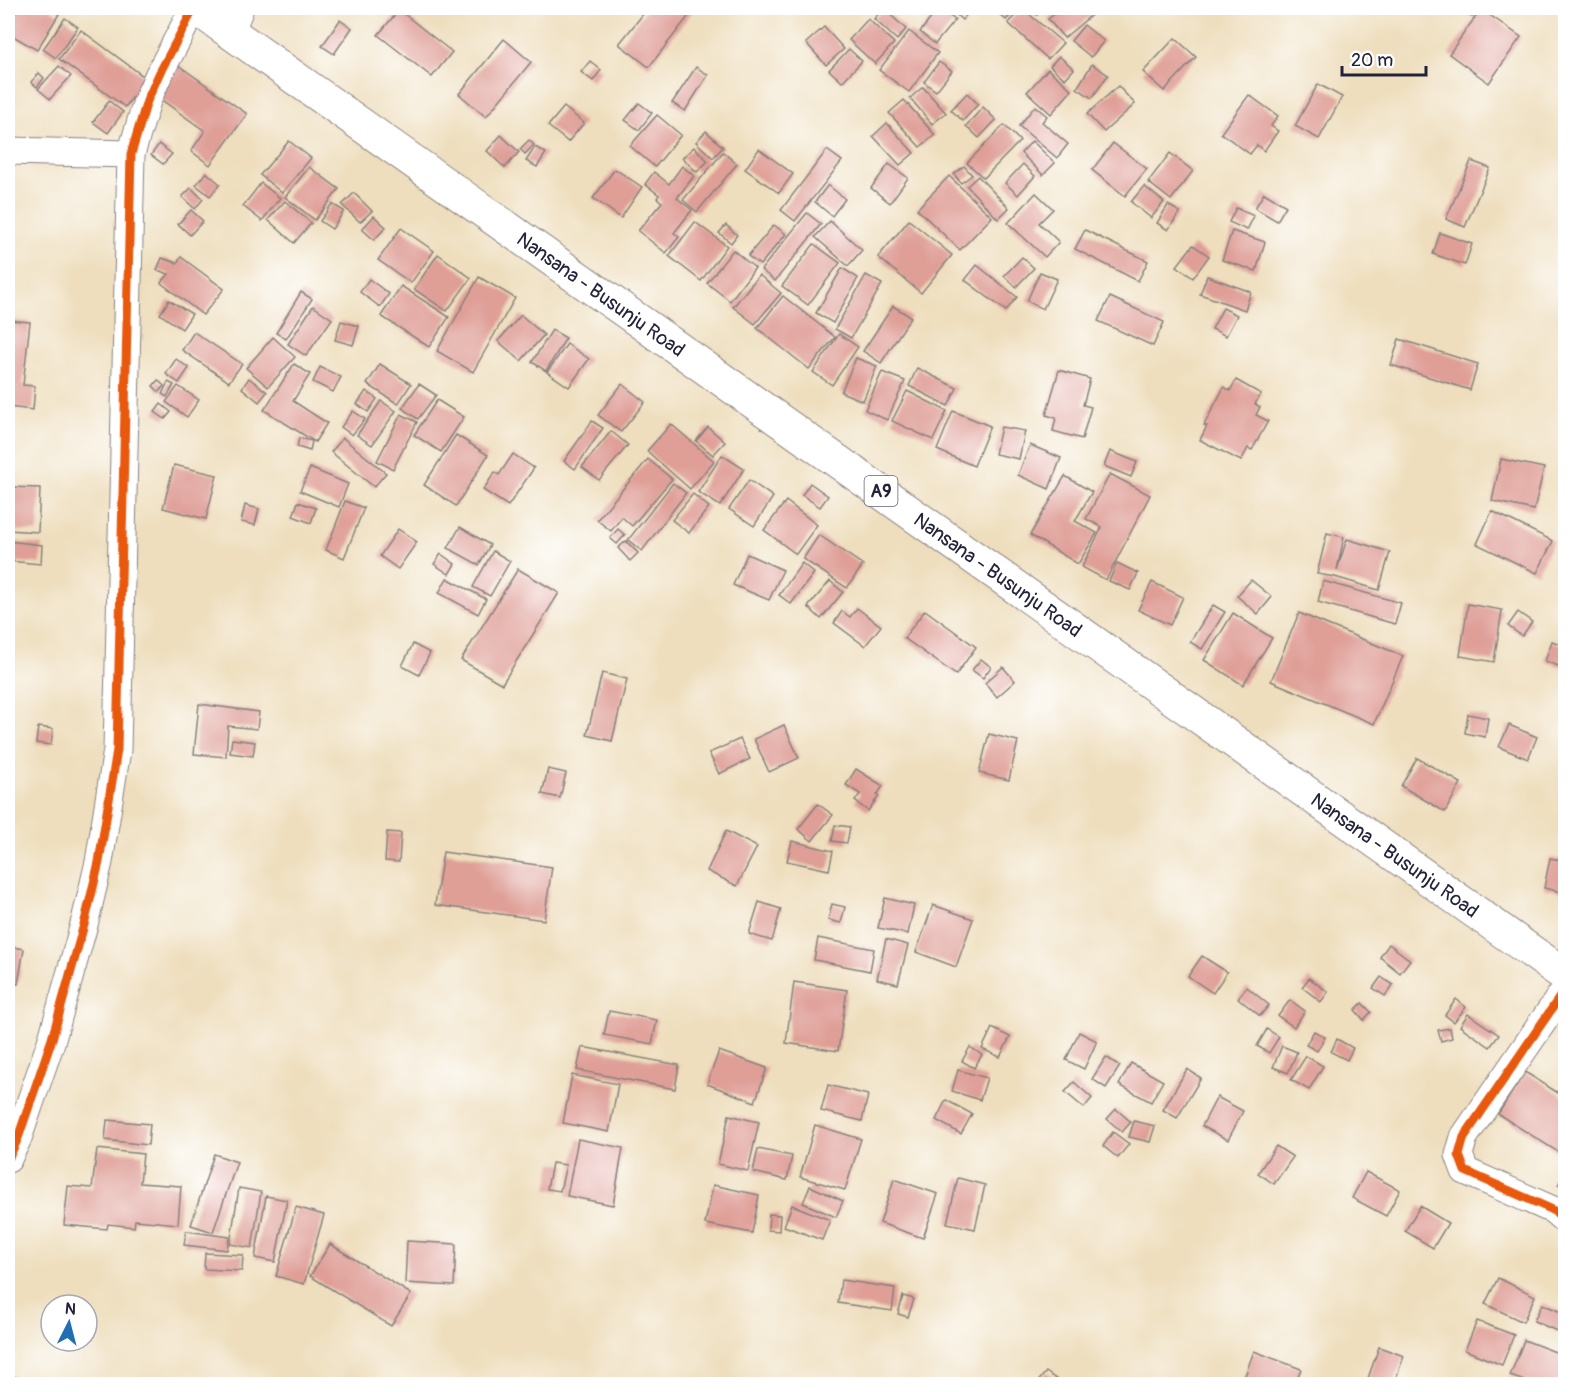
<svg xmlns="http://www.w3.org/2000/svg" width="1573" height="1392" viewBox="0 0 1573 1392" font-family="Pangolin,sans-serif">
<style>
.building{fill:#df9e96}
.lines{fill:none;stroke-linecap:round;stroke-linejoin:round}
.minor-casing{stroke:#88807c;stroke-width:29}
.major-casing{stroke:#88807c;stroke-width:35}
.minor{stroke:#fff;stroke-width:27}
.major{stroke:#fff;stroke-width:33}
.cycleway-casing{stroke:#fff;stroke-width:13}
.cycleway{stroke:#e8590c;stroke-width:9}
.labels{text-anchor:middle;dominant-baseline:central;stroke-width:4.5;stroke-linejoin:round;paint-order:stroke}
.shield{fill:#fff;stroke:#646476;stroke-width:1.5}
.shield-label{font-size:18px;font-weight:bold;fill:#22223b}
.street-label{font-size:20px;fill:#22223b;stroke:#fff}
</style>
<rect width="100%" height="100%" fill="#fff"/>
<filter id="ink" filterUnits="userSpaceOnUse"><feTurbulence type="fractalNoise" baseFrequency=".0167" numOctaves="2"/><feDisplacementMap in="SourceGraphic" scale="12" xChannelSelector="R" yChannelSelector="G"/><feConvolveMatrix kernelMatrix="1 2 1 2 8 2 1 2 1" color-interpolation-filters="sRGB"/></filter>
<filter id="wash" filterUnits="userSpaceOnUse"><feTurbulence type="fractalNoise" baseFrequency=".008" numOctaves="4" result="noise"/><feDisplacementMap in="SourceGraphic" scale="24" xChannelSelector="R" yChannelSelector="G"/><feGaussianBlur stdDeviation="1.35" result="paint"/><feColorMatrix in="noise" values="0 0 0 0 0 0 0 0 0 0 0 0 0 0 0 0 0 1.4 0 .05"/><feComposite in="paint" operator="in"/></filter>
<g filter="url(#wash)">
<rect width="100%" height="100%" fill="#eedebd"/>
<g id="blocks">
<g class="building">
<path d="M18,8H48L59,14L37,50L8,33V25Z"/>
<path d="M648,8H695L649,67L619,44Z"/>
<path d="M883,8L906,29L897,40L874,19Z"/>
<path d="M939,8L955,20L935,44L920,32Z"/>
<path d="M949,8H970L972,9L962,20Z"/>
<path d="M992,8H1017L1006,20Z"/>
<path d="M1022,8L1063,43L1048,59L1008,23Z"/>
<path d="M1030,8H1044L1037,15Z"/>
<path d="M1062,8H1091L1095,12L1064,38L1048,19Z"/>
<path d="M1455,8H1478L1472,17Z"/>
<path d="M1481,9L1521,37L1489,83L1449,54Z"/>
<path d="M399,10L452,52L432,77L378,35Z"/>
<path d="M65,18L78,27L56,58L43,49Z"/>
<path d="M868,19L894,43L875,64L849,40Z"/>
<path d="M340,20L352,28L334,54L322,46Z"/>
<path d="M1084,25L1104,41L1091,57L1071,41Z"/>
<path d="M824,27L844,49L826,65L806,43Z"/>
<path d="M81,30L147,79L125,107L59,59Z"/>
<path d="M909,31L938,53L909,92L879,70Z"/>
<path d="M1175,38L1196,57L1164,91L1143,72Z"/>
<path d="M504,39L531,62L486,117L459,94Z"/>
<path d="M849,49L862,61L842,82L829,70Z"/>
<path d="M1059,56L1074,69L1065,79L1050,66Z"/>
<path d="M171,60L247,114L210,165L191,151L205,131L149,91Z"/>
<path d="M590,61L601,70L593,81L581,72Z"/>
<path d="M939,62L952,71L936,91L924,82Z"/>
<path d="M1092,64L1108,75L1092,98L1077,88Z"/>
<path d="M59,66L71,76L50,99L38,89Z"/>
<path d="M696,67L708,75L685,111L672,103Z"/>
<path d="M1048,69L1072,90L1051,114L1027,92Z"/>
<path d="M39,73L44,78L37,87L31,82Z"/>
<path d="M1318,84L1342,97L1319,139L1295,126Z"/>
<path d="M1118,86L1135,104L1104,132L1087,114Z"/>
<path d="M923,87L946,113L932,124L910,98Z"/>
<path d="M967,93L978,104L963,121L951,110Z"/>
<path d="M1249,95L1278,116L1271,126L1278,131L1264,151L1257,145L1250,154L1221,133Z"/>
<path d="M904,100L935,135L920,147L889,113Z"/>
<path d="M109,101L123,112L108,133L93,122Z"/>
<path d="M639,103L652,113L639,130L625,120Z"/>
<path d="M1035,106L1047,116L1042,122L1068,144L1057,158L1019,126Z"/>
<path d="M564,107L584,123L568,142L548,126Z"/>
<path d="M983,107L996,120L979,138L966,126Z"/>
<path d="M657,115L681,135L655,167L630,146Z"/>
<path d="M887,123L914,153L900,165L873,136Z"/>
<path d="M1004,125L1020,141L984,178L967,163Z"/>
<path d="M706,131L723,147L713,158L696,142Z"/>
<path d="M501,135L519,152L505,168L487,151Z"/>
<path d="M529,140L534,145L525,154L520,149Z"/>
<path d="M289,141L311,158L282,193L260,175Z"/>
<path d="M1032,141L1055,163L1043,175L1021,153Z"/>
<path d="M1113,143L1147,169L1125,196L1092,170Z"/>
<path d="M159,144L172,154L163,164L151,155Z"/>
<path d="M535,147L546,153L537,167L526,161Z"/>
<path d="M694,147L708,161L697,172L682,158Z"/>
<path d="M759,149L793,174L779,193L745,169Z"/>
<path d="M827,150L842,161L795,221L781,210Z"/>
<path d="M723,152L737,164L697,212L683,200Z"/>
<path d="M1170,153L1193,171L1171,200L1148,182Z"/>
<path d="M1471,161L1490,168L1465,227L1446,219Z"/>
<path d="M889,164L908,178L890,203L871,188Z"/>
<path d="M1023,164L1035,176L1018,195L1005,183Z"/>
<path d="M682,166L694,176L677,198L692,210L674,233L679,237L666,253L638,231L662,202L657,198L659,195L645,184L654,172L669,184Z"/>
<path d="M964,166L972,175L961,183L954,174Z"/>
<path d="M309,167L339,189L315,220L285,197Z"/>
<path d="M615,169L642,187L621,218L593,198Z"/>
<path d="M206,172L220,184L210,196L196,185Z"/>
<path d="M949,176L992,217L960,250L917,209Z"/>
<path d="M978,176L1009,208L998,219L967,186Z"/>
<path d="M261,183L280,198L262,221L243,206Z"/>
<path d="M828,185L845,199L832,216L815,202Z"/>
<path d="M1144,186L1164,202L1151,218L1131,202Z"/>
<path d="M191,188L203,199L195,209L182,197Z"/>
<path d="M354,193L372,211L360,222L342,205Z"/>
<path d="M1036,193L1053,209L1039,223L1059,242L1045,257L1008,223Z"/>
<path d="M1264,193L1286,206L1277,221L1255,208Z"/>
<path d="M285,201L311,223L294,243L268,220Z"/>
<path d="M332,204L344,211L332,229L320,221Z"/>
<path d="M1168,205L1180,212L1168,230L1157,223Z"/>
<path d="M1236,208L1254,216L1247,230L1229,222Z"/>
<path d="M191,210L203,221L190,235L178,224Z"/>
<path d="M807,213L821,224L775,281L761,270Z"/>
<path d="M374,216L386,227L374,240L362,229Z"/>
<path d="M909,220L952,255L921,293L878,257Z"/>
<path d="M830,221L862,250L848,266L815,237Z"/>
<path d="M695,222L727,246L701,281L669,256Z"/>
<path d="M726,225L737,235L731,243L719,233Z"/>
<path d="M774,225L786,234L760,265L748,256Z"/>
<path d="M401,228L434,251L411,283L378,260Z"/>
<path d="M1085,230L1148,261L1138,281L1075,249Z"/>
<path d="M1232,231L1265,242L1256,271L1222,260Z"/>
<path d="M1440,233L1472,244L1465,265L1433,254Z"/>
<path d="M814,244L840,263L808,305L782,286Z"/>
<path d="M1193,245L1209,256L1193,278L1177,266Z"/>
<path d="M733,250L755,268L730,301L707,283Z"/>
<path d="M438,254L471,278L447,311L414,289Z"/>
<path d="M181,257L224,289L203,315L161,283L169,274L157,270L162,258L177,263Z"/>
<path d="M1022,257L1034,268L1016,287L1004,276Z"/>
<path d="M977,265L1017,297L1006,311L965,280Z"/>
<path d="M842,268L858,278L833,323L816,313Z"/>
<path d="M1040,272L1057,279L1043,309L1027,301Z"/>
<path d="M759,275L781,293L755,324L733,307Z"/>
<path d="M866,275L882,284L851,338L835,329Z"/>
<path d="M1207,276L1251,292L1245,310L1200,294Z"/>
<path d="M479,277L515,298L473,372L437,351Z"/>
<path d="M369,279L389,294L380,307L360,292Z"/>
<path d="M401,286L449,317L429,347L381,316Z"/>
<path d="M301,292L312,299L286,339L276,333Z"/>
<path d="M783,296L835,337L809,369L757,328Z"/>
<path d="M1110,297L1164,322L1153,346L1098,321Z"/>
<path d="M169,300L192,314L182,329L160,314Z"/>
<path d="M313,306L332,319L306,356L288,344Z"/>
<path d="M893,306L911,317L881,363L863,351Z"/>
<path d="M1223,308L1237,315L1226,336L1212,329Z"/>
<path d="M521,315L544,335L521,361L498,341Z"/>
<path d="M8,320L30,322L23,385L35,386L33,410L8,407Z"/>
<path d="M341,321L359,326L353,345L335,340Z"/>
<path d="M552,330L566,338L546,371L532,362Z"/>
<path d="M194,332L242,364L229,382L182,350Z"/>
<path d="M839,334L858,347L832,385L813,372Z"/>
<path d="M273,337L295,357L268,387L246,368Z"/>
<path d="M1399,339L1478,364L1470,390L1391,365Z"/>
<path d="M567,344L589,359L569,387L547,372Z"/>
<path d="M856,358L877,366L863,401L841,392Z"/>
<path d="M176,359L189,368L179,383L166,374Z"/>
<path d="M294,364L310,374L293,401L327,423L315,442L264,410Z"/>
<path d="M380,364L411,384L398,404L367,384Z"/>
<path d="M320,367L341,377L333,392L313,382Z"/>
<path d="M917,368L957,388L948,406L909,386Z"/>
<path d="M1059,370L1090,379L1083,405L1091,407L1082,439L1053,431L1056,418L1046,415Z"/>
<path d="M882,372L905,381L887,420L865,410Z"/>
<path d="M249,378L267,392L259,402L242,388Z"/>
<path d="M158,380L164,386L159,392L153,386Z"/>
<path d="M1236,380L1261,394L1255,404L1260,407L1256,415L1268,421L1252,450L1248,448L1241,461L1200,440L1207,426L1204,425L1224,387L1230,391Z"/>
<path d="M168,382L174,385L167,397L162,394Z"/>
<path d="M419,384L436,395L418,419L402,408Z"/>
<path d="M622,384L645,402L621,432L598,415Z"/>
<path d="M178,386L199,400L187,417L166,402Z"/>
<path d="M366,391L377,399L368,412L357,404Z"/>
<path d="M907,391L947,411L933,440L892,421Z"/>
<path d="M437,400L464,417L441,452L414,435Z"/>
<path d="M381,401L396,411L372,445L357,435Z"/>
<path d="M161,404L171,412L165,419L155,412Z"/>
<path d="M353,411L365,419L352,435L341,427Z"/>
<path d="M953,411L990,426L974,466L937,450Z"/>
<path d="M401,414L417,422L393,469L377,461Z"/>
<path d="M592,421L603,428L575,469L564,461Z"/>
<path d="M671,424L714,461L690,489L647,451Z"/>
<path d="M708,427L725,442L713,455L696,441Z"/>
<path d="M1001,427L1025,431L1019,459L995,454Z"/>
<path d="M611,431L628,445L599,480L582,467Z"/>
<path d="M456,435L488,455L456,506L424,485Z"/>
<path d="M299,438L312,441L310,451L297,447Z"/>
<path d="M343,438L386,473L374,487L331,452Z"/>
<path d="M1030,445L1061,458L1049,489L1018,475Z"/>
<path d="M1110,451L1137,462L1131,477L1104,466Z"/>
<path d="M513,454L534,468L508,506L483,490L495,472L499,475Z"/>
<path d="M722,455L744,469L720,506L698,492Z"/>
<path d="M648,459L672,479L632,526L622,517L611,531L597,520Z"/>
<path d="M1501,459L1544,468L1534,510L1492,501Z"/>
<path d="M174,465L217,475L206,519L163,508Z"/>
<path d="M310,468L348,484L339,507L300,491Z"/>
<path d="M1110,474L1150,495L1106,580L1082,567L1102,527L1086,519Z"/>
<path d="M1065,476L1092,492L1075,521L1097,533L1078,564L1030,535Z"/>
<path d="M749,480L773,497L754,526L729,509Z"/>
<path d="M1565,480H1566V498L1561,497Z"/>
<path d="M673,483L686,493L642,551L628,540Z"/>
<path d="M810,483L828,496L820,507L802,495Z"/>
<path d="M8,487L40,488L38,532L8,530Z"/>
<path d="M693,494L709,507L689,533L672,520Z"/>
<path d="M345,501L364,508L344,558L326,550Z"/>
<path d="M786,501L817,525L796,554L764,530Z"/>
<path d="M298,502L316,508L311,523L293,516Z"/>
<path d="M245,505L259,509L255,525L241,522Z"/>
<path d="M1492,511L1553,541L1537,573L1477,544Z"/>
<path d="M460,527L490,545L479,565L448,548Z"/>
<path d="M398,529L417,542L398,569L380,556Z"/>
<path d="M618,529L625,535L617,544L610,538Z"/>
<path d="M1327,533L1344,537L1337,570L1347,539L1390,552L1379,590L1335,577L1317,574Z"/>
<path d="M819,535L863,565L847,588L803,559Z"/>
<path d="M8,541L42,545L41,564L8,561Z"/>
<path d="M626,541L638,553L630,561L618,548Z"/>
<path d="M493,551L510,561L490,596L473,587Z"/>
<path d="M441,554L455,564L449,574L434,564Z"/>
<path d="M747,554L783,570L769,600L733,585Z"/>
<path d="M802,563L814,573L791,604L779,595Z"/>
<path d="M1117,563L1138,573L1130,590L1109,581Z"/>
<path d="M518,569L559,593L502,684L461,660Z"/>
<path d="M447,578L486,599L478,614L439,593Z"/>
<path d="M1251,580L1272,597L1258,614L1237,596Z"/>
<path d="M830,581L843,592L821,619L808,607Z"/>
<path d="M1323,581L1401,603L1395,624L1318,602Z"/>
<path d="M1152,582L1183,597L1170,625L1138,610Z"/>
<path d="M1468,604L1502,610L1494,662L1460,656Z"/>
<path d="M1213,605L1225,612L1202,649L1190,642Z"/>
<path d="M857,608L881,626L865,646L834,623L842,611L850,617Z"/>
<path d="M925,610L976,647L956,675L904,638Z"/>
<path d="M1518,612L1532,622L1522,636L1508,626Z"/>
<path d="M1233,613L1272,638L1243,685L1204,660Z"/>
<path d="M1299,613L1403,656L1374,724L1271,681Z"/>
<path d="M1552,641L1566,646V654L1561,667L1545,661Z"/>
<path d="M413,644L430,653L419,675L402,666Z"/>
<path d="M981,659L991,667L983,678L972,670Z"/>
<path d="M1003,667L1015,681L997,697L985,683Z"/>
<path d="M602,673L627,679L612,741L587,735Z"/>
<path d="M199,704L259,712L257,729L228,726L226,757L194,754Z"/>
<path d="M1468,714L1488,718L1485,737L1465,733Z"/>
<path d="M784,725L799,758L769,772L754,739Z"/>
<path d="M1509,725L1537,737L1528,759L1499,747Z"/>
<path d="M38,727L53,729L51,745L36,743Z"/>
<path d="M989,734L1018,741L1009,780L979,773Z"/>
<path d="M232,739L255,742L253,756L230,753Z"/>
<path d="M740,739L750,759L719,774L709,753Z"/>
<path d="M1417,758L1461,783L1445,812L1401,786Z"/>
<path d="M548,769L566,773L560,798L542,794Z"/>
<path d="M856,769L883,786L877,795L879,796L868,811L855,801L860,794L846,785Z"/>
<path d="M818,804L833,815L812,841L798,829Z"/>
<path d="M835,825L850,827L847,843L832,841Z"/>
<path d="M726,831L757,847L737,886L707,871Z"/>
<path d="M387,832L401,833L399,862L385,861Z"/>
<path d="M792,841L833,851L829,870L787,861Z"/>
<path d="M443,852L552,867L544,920L435,905Z"/>
<path d="M1550,858L1566,861V893L1544,888Z"/>
<path d="M885,898L914,905L908,934L878,928Z"/>
<path d="M759,902L781,909L772,941L749,934Z"/>
<path d="M832,904L845,907L841,923L828,920Z"/>
<path d="M933,905L973,919L956,967L916,952Z"/>
<path d="M818,938L874,949L870,971L814,960Z"/>
<path d="M886,939L908,945L898,984L877,979Z"/>
<path d="M1389,944L1410,960L1400,973L1380,957Z"/>
<path d="M8,946L24,949L18,984L8,982Z"/>
<path d="M1202,956L1227,972L1213,993L1188,976Z"/>
<path d="M1381,977L1393,985L1385,996L1373,988Z"/>
<path d="M1309,978L1328,992L1321,1002L1302,987Z"/>
<path d="M794,982L847,990L838,1051L786,1043Z"/>
<path d="M1247,987L1269,1005L1260,1016L1238,998Z"/>
<path d="M1456,999L1466,1007L1454,1022L1445,1015Z"/>
<path d="M1290,1000L1305,1011L1294,1027L1278,1016Z"/>
<path d="M1362,1003L1371,1012L1364,1020L1355,1010Z"/>
<path d="M609,1011L657,1020L652,1044L604,1035Z"/>
<path d="M1468,1014L1499,1035L1490,1047L1460,1026Z"/>
<path d="M992,1028L1010,1037L1000,1057L982,1049Z"/>
<path d="M1450,1028L1452,1038L1441,1041L1438,1030Z"/>
<path d="M1267,1029L1279,1037L1269,1053L1257,1046Z"/>
<path d="M1314,1031L1325,1037L1317,1051L1306,1045Z"/>
<path d="M1079,1032L1097,1041L1084,1069L1066,1060Z"/>
<path d="M1337,1039L1353,1048L1347,1060L1331,1052Z"/>
<path d="M1282,1046L1297,1052L1288,1073L1273,1067Z"/>
<path d="M582,1047L679,1065L675,1089L577,1070Z"/>
<path d="M970,1047L982,1055L974,1068L962,1061Z"/>
<path d="M719,1051L767,1068L755,1102L707,1084Z"/>
<path d="M1306,1056L1323,1066L1309,1090L1291,1080Z"/>
<path d="M1106,1057L1120,1066L1106,1088L1092,1079Z"/>
<path d="M1131,1063L1163,1081L1151,1102L1119,1085Z"/>
<path d="M1187,1069L1201,1078L1177,1118L1163,1110Z"/>
<path d="M958,1070L987,1078L980,1100L952,1091Z"/>
<path d="M1525,1072L1566,1098V1157L1498,1114Z"/>
<path d="M572,1075L618,1084L609,1132L563,1123Z"/>
<path d="M1074,1082L1092,1098L1084,1108L1065,1092Z"/>
<path d="M828,1085L868,1095L862,1121L821,1111Z"/>
<path d="M1217,1097L1243,1111L1228,1140L1202,1126Z"/>
<path d="M946,1100L972,1114L961,1134L936,1120Z"/>
<path d="M1116,1109L1131,1122L1122,1132L1107,1119Z"/>
<path d="M729,1115L759,1122L748,1171L718,1164Z"/>
<path d="M107,1120L150,1124L148,1145L105,1140Z"/>
<path d="M1134,1121L1155,1126L1150,1142L1129,1137Z"/>
<path d="M815,1125L861,1139L845,1190L800,1177Z"/>
<path d="M1113,1132L1129,1144L1118,1158L1103,1146Z"/>
<path d="M578,1139L623,1148L613,1205L567,1196Z"/>
<path d="M1276,1146L1293,1157L1274,1184L1258,1173Z"/>
<path d="M97,1149L143,1154L140,1183L181,1186L178,1224L135,1220L134,1227L108,1224L107,1229L64,1225L68,1186L92,1188Z"/>
<path d="M758,1149L792,1156L787,1180L753,1172Z"/>
<path d="M214,1154L237,1162L213,1232L191,1225Z"/>
<path d="M552,1163L566,1165L560,1191L547,1189Z"/>
<path d="M1566,1170V1189L1558,1185Z"/>
<path d="M1366,1172L1400,1190L1386,1216L1352,1198Z"/>
<path d="M958,1178L985,1185L975,1229L947,1223Z"/>
<path d="M894,1179L938,1194L923,1238L880,1223Z"/>
<path d="M713,1185L759,1195L752,1233L705,1224Z"/>
<path d="M810,1186L843,1201L836,1217L803,1203Z"/>
<path d="M239,1188L261,1192L252,1248L230,1244Z"/>
<path d="M266,1196L287,1200L275,1262L255,1258Z"/>
<path d="M792,1205L830,1220L822,1240L784,1226Z"/>
<path d="M1420,1206L1448,1223L1433,1248L1405,1231Z"/>
<path d="M296,1207L324,1215L304,1284L276,1276Z"/>
<path d="M769,1214L780,1215L779,1231L768,1230Z"/>
<path d="M186,1231L229,1237L227,1250L184,1245Z"/>
<path d="M407,1241L456,1244L454,1286L405,1283Z"/>
<path d="M330,1244L411,1294L391,1326L310,1276Z"/>
<path d="M205,1253L243,1255L242,1271L204,1269Z"/>
<path d="M1498,1278L1535,1296L1523,1322L1485,1304Z"/>
<path d="M841,1280L895,1288L892,1311L838,1303Z"/>
<path d="M903,1296L914,1299L908,1317L898,1314Z"/>
<path d="M1542,1304L1566,1314V1335L1534,1321Z"/>
<path d="M1477,1321L1514,1335L1502,1365L1465,1350Z"/>
<path d="M1524,1340L1566,1356V1366L1559,1384H1534L1510,1376Z"/>
<path d="M1379,1347L1404,1356L1394,1384H1366Z"/>
<path d="M1254,1351L1301,1369L1295,1384H1242Z"/>
<path d="M1046,1372L1059,1381L1056,1384H1036Z"/>
<path d="M8,1373L27,1384H8Z"/>
<path d="M1446,1380L1459,1384H1445Z"/>
<path d="M1083,1381L1098,1383V1384H1082Z"/>
</g>
</g>
</g>
<g filter="url(#ink)">
<use href="#blocks" fill-opacity="0" stroke="#88807c" stroke-width="1.5"/>
<g class="lines">
<defs>
<g id="minor">
<path d="M231,31L240,8"/>
<path d="M8,151L131,154"/>
<path d="M1566,988L1464,1137L1459,1155L1465,1171L1553,1210L1566,1221"/>
<path d="M8,1159L18,1138L52,1039L85,921L99,862L117,750L131,154L147,101L159,74L194,8"/>
</g>
<g id="major">
<path id="s1" d="M196,8L1566,976"/>
</g>
</defs>
<use href="#minor" class="minor-casing"/>
<use href="#major" class="major-casing"/>
<use href="#minor" class="minor"/>
<use href="#major" class="major"/>
<defs>
<g id="cycleway">
<path d="M1566,988L1464,1137L1459,1155L1465,1171L1553,1210L1566,1221"/>
<path d="M8,1159L18,1138L52,1039L85,921L99,862L117,750L131,154L147,101L159,74L194,8"/>
</g>
</defs>
<use href="#cycleway" class="cycleway-casing"/>
<use href="#cycleway" class="cycleway"/>
</g>
</g>
<g class="labels">
<rect class="shield" x="864.5" y="476" width="33" height="30" rx="4.5"/>
<g class="shield-label">
<text x="881" y="491">A9</text>
</g>
<g class="street-label">
<text stroke="none"><textPath href="#s1" startOffset="496">Nansana - Busunju Road</textPath></text>
<text stroke="none"><textPath href="#s1" startOffset="982">Nansana - Busunju Road</textPath></text>
<text stroke="none"><textPath href="#s1" startOffset="1468">Nansana - Busunju Road</textPath></text>
</g>
</g>
<rect width="1573" height="1392" fill="none" stroke="#fff" stroke-width="30"/>
<g transform="translate(69 1323) rotate(6)"><circle r="28" fill="#ffffff" stroke="#a7a7b1" stroke-width="1.5"/>
<path d="M0-4.5L10 22L0 15L-10 22Z" fill="#1f6fb2"/>
<text y="-9" font-size="16" font-weight="bold" text-anchor="middle" fill="#22223b">N</text>
</g>
<path d="M1342 66v9h84v-9" fill="none" stroke="#22223b" stroke-width="3"/>
<text x="1351" y="66" font-size="18" fill="#22223b" stroke="#ffffff" stroke-width="4.5" paint-order="stroke">20 m</text>
</svg>
